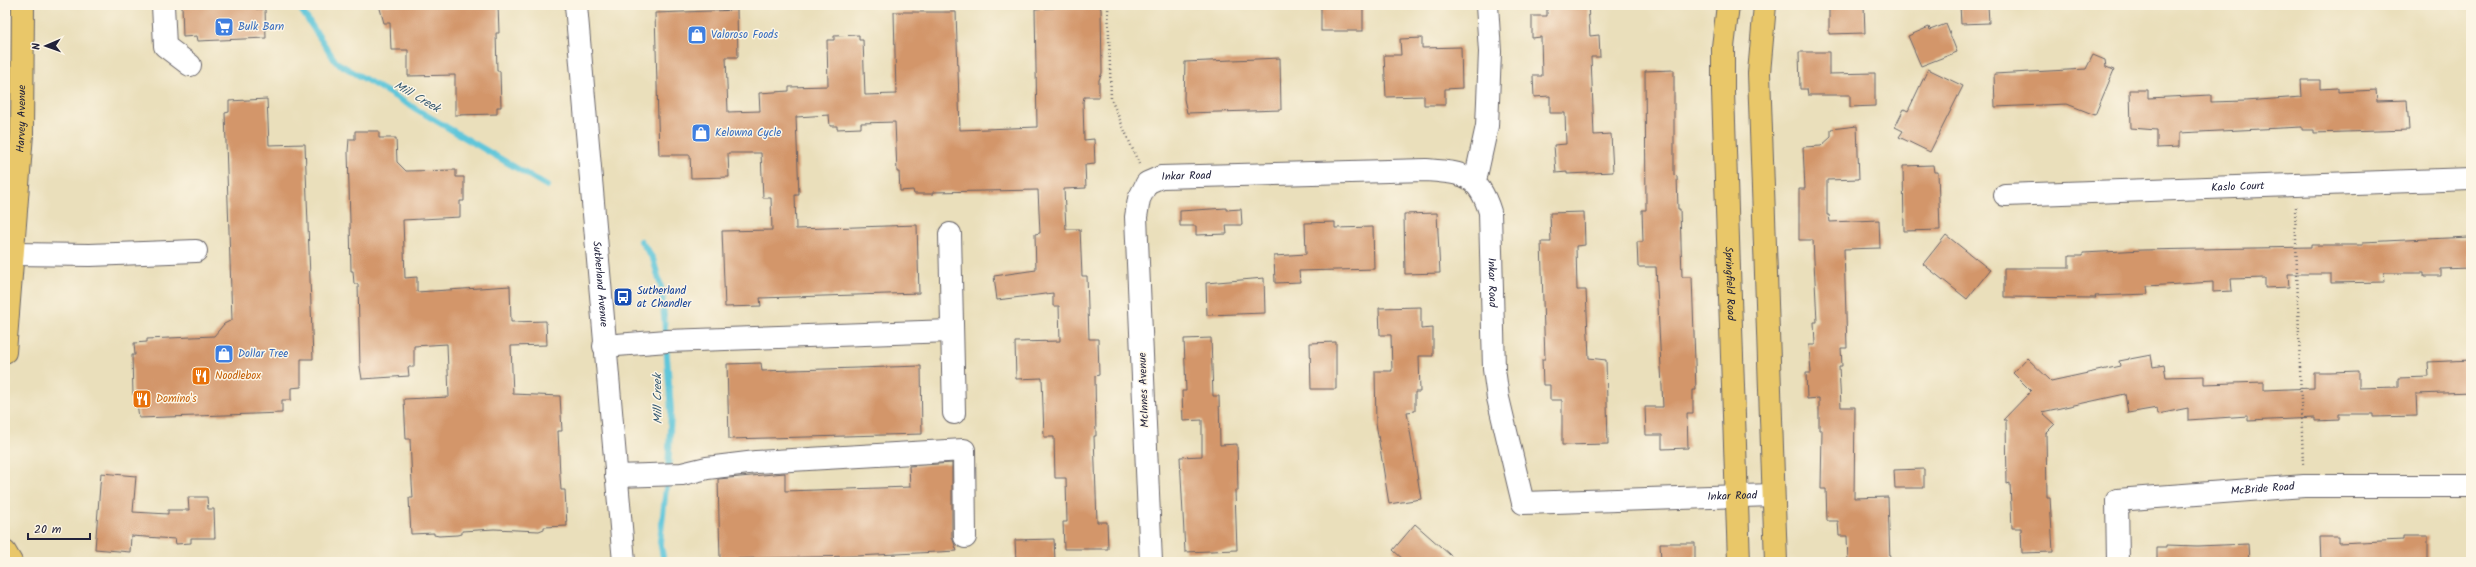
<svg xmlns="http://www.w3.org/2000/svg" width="2476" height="567" viewBox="0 0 2476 567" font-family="Kalam,sans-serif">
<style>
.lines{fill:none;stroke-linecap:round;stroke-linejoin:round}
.stream{stroke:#5ec6da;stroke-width:6}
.building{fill:#d3966a}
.minor-casing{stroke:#686468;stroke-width:24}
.major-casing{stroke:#686468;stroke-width:24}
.highway-casing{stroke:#686468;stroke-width:24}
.path{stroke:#686468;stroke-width:2.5;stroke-dasharray:1 3;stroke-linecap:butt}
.minor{stroke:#fff;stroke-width:22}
.major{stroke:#e9c769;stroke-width:22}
.highway{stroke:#e9c769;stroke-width:22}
.labels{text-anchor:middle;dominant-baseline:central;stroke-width:3;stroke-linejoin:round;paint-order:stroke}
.shop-label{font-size:11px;fill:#366cbe;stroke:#fcf5e5;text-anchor:start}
.street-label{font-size:11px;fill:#22223b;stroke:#fcf5e5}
.transit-label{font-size:11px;fill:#164399;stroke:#fcf5e5;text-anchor:start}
.food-label{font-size:11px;fill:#c56008;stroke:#fcf5e5;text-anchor:start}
.water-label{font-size:12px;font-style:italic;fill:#375b73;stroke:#fcf5e5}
</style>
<rect width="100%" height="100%" fill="#fcf5e5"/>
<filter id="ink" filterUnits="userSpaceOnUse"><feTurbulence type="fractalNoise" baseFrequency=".025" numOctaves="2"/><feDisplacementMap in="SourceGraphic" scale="8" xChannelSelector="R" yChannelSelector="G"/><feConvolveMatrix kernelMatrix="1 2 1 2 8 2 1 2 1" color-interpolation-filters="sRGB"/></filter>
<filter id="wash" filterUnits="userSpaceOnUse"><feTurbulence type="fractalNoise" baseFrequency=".012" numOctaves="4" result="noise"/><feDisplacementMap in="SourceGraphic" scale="16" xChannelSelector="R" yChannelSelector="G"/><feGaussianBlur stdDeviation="0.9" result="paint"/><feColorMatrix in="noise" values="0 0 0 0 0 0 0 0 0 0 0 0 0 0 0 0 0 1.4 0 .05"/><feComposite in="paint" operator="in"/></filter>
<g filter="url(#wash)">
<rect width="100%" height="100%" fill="#eadfbb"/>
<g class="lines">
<g class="stream">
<path d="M298,5L336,62L547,186"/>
<path d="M641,241L653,259L662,290L671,411L668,470"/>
<path d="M664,562L660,541L667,479"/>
</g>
</g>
<g id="blocks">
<g class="building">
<path d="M182,5H256V9H265L266,38L198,41L197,36L183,37Z"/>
<path d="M379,5H498L499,33H496L497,71H500L501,107H497V114L455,115V75L408,76V50H391L390,23H384Z"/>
<path d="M1053,5H1099L1101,9L1102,73L1099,80V97H1084L1083,102L1084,140L1094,139L1095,164L1085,165L1086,188L1064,189L1066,229H1080L1082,276H1087L1089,339H1098L1099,375L1095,376L1096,436H1094L1097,522H1107L1108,549H1064L1063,522H1067L1066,478H1055L1054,437H1044L1042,378L1016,379L1015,342L1060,341L1059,306H1053V293L997,300L994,276L1036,270L1035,234L1040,233L1038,190L933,192V194H914L913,190L900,191L899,172H897L895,122L861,123V128L837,129V126H830L829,115L796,117L799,195H795L796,229L917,225L919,293L760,298L761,306L725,307L722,231L772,230L771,198H763L761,153H728L729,177L691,178L690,155H659L655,13L737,10L738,57H726L728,112L760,111L759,93L789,91V87L828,86L827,40H834V36L859,35V40H863L865,95L896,94L894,12H956L960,130L1037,127L1035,9L1054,8Z"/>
<rect x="1321" y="5" width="42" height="26"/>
<path d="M1547,5H1588L1590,36L1599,35L1600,57H1591L1594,135L1611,134L1613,172L1567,174V172L1556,173L1554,145L1566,144L1565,113H1550V96L1534,97L1533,76H1542L1541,37L1532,38V16H1547Z"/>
<path d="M1829,5H1864L1865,33L1829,34Z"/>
<path d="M1960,5H1988L1989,23L1961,24Z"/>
<path d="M1946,24L1957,52L1921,66L1908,36L1929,27L1930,30Z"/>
<path d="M1422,38V48L1461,47L1462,88L1445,89V105H1424V96L1386,97L1384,55H1401L1400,39Z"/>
<path d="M1799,52H1829V74L1875,73V106L1850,107V95H1808L1807,89H1800Z"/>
<path d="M2093,55L2105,60L2106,67L2114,70L2095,115L2067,104L1995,107L1994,74L2086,69Z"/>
<path d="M1280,58L1281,110L1187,113L1184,99L1185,62Z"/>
<path d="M1928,69L1963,86L1930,152L1899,137L1903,131L1895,127L1904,109L1908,111Z"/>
<path d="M1674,70V175L1677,176L1678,209H1680L1682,277H1692L1696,390H1693V413H1687L1688,448L1662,449V435H1646L1645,407H1663L1656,267H1638L1637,242H1643L1642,210H1646L1645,71Z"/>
<path d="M2301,80H2320V89L2338,88V92L2376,90L2377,101L2407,100L2409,130L2314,133V130H2302V127L2179,133V147L2157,148V130L2131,128L2130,90H2148V98L2211,95V102L2245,101L2302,97Z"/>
<path d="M267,99L269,145L305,144L313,359H301V387L291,388V400H282V413L139,418L136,395H133L132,355H135L134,343L147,342V339L214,336L224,324L232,320L225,113L229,112V101Z"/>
<path d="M1857,126L1859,179L1827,180V215H1829L1830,222L1879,220L1880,248L1844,249L1847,348H1841L1842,366H1839L1841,407H1855L1854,498L1888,497L1890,562H1848L1847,536H1839L1838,521H1827L1826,489H1821L1822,430H1819V398L1807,399L1806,373H1811L1809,345H1815L1814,322H1817L1813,240H1799V189H1805L1803,147L1821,146L1831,137V129Z"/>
<path d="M355,131H379V138H396L397,162L406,171L456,170V177H464V201H460V217L403,220L405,278L417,277V292L510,286L511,322L546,321L547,345L511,346L513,394L560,396L562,431H558L560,476L561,490H565L567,526L544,527V529L539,531L494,529L462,531V534L457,535L439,536L434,535V533L411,534L409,498H413L412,483L410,439H406L404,399L449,397L447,344L414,346V367H408L409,376L362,379L360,367L358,284H354L353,271H351L350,221L348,152L349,139H355Z"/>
<path d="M1933,165L1934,172H1938L1940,230L1904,231L1903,166Z"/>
<path d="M1226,208V210L1241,209L1242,225H1226L1227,234L1196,235V226H1180V211Z"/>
<path d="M1584,212L1585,245L1576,246L1577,290H1586L1589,358L1606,360L1608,444L1562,445V400H1550V385H1543L1542,359H1545L1541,242H1551L1550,213Z"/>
<path d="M1437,213L1440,273L1405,274L1404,214Z"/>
<path d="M1335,222V228L1373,227L1374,269L1299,271L1300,282L1275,283L1274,256L1306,254L1305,223Z"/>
<path d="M1946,235L1990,270L1967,299L1923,264Z"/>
<path d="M2469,237V268L2441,269V276H2424V273H2384L2385,282L2331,283V274H2288L2289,287L2265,288V278L2231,279L2232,291L2213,292V282L2147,286L2148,294L2095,296L2096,298L2004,297V268H2069V256H2083V253L2143,250L2311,247V245H2363V242Z"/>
<path d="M1264,278L1265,313L1207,315L1206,283Z"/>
<path d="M1421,307V329L1433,328V356H1419L1420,392H1415V411L1407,412L1421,499L1389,504L1376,423L1375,371H1392L1391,335H1380L1379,308Z"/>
<path d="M1211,338L1213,396H1219L1220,445L1237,444L1238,491H1235L1237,550L1185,552L1180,457L1202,456V420L1183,421L1182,391H1186L1184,339Z"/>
<path d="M1336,342V389H1311L1310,343Z"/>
<path d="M2151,355L2153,367L2164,365L2166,377L2204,376V384L2264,382V390L2314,388V372H2330L2359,371V388L2398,387V378L2429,377L2428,362L2471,360V392L2416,394L2417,416L2373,417V414H2339V420L2315,421V418L2248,421V416L2188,420V408L2158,414L2157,408L2128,413L2125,394L2042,412L2055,424L2046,433L2047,497H2050L2053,552L2022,553L2021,528H2012L2010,483L2007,484L2006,420H2003L2031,391L2013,373L2027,358L2051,381L2120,366L2119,361Z"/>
<path d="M761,363L762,371L921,366L922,434L729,439L727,364Z"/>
<path d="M952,463V537L957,551L857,556L720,559L718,479L785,473V491L910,487L909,466Z"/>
<path d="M1924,469V488H1895L1894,470Z"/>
<path d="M101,473L136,476L133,512L168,514V510H189L188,497H207L208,509H214L215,538H191V543L176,544L175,539L131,536L130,552L95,549Z"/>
<path d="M1415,524L1458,562H1406L1393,550Z"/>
<path d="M2403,536H2428V562H2321L2320,537H2339V543L2403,540Z"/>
<path d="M1054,539L1055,561L1016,562L1015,540Z"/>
<path d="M1660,543H1695V562H1661Z"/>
<path d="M2248,544L2249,562H2157V548H2166V545L2197,546Z"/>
</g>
</g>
</g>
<g filter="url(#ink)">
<use href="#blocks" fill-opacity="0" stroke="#686468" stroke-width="1"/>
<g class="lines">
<defs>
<g id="minor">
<path d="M163,5L165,46L190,65"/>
<path id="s1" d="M576,5L624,562"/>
<path d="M1475,181L1487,126L1490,52L1487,5"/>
<path id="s2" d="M2005,195L2471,179"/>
<path d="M950,234L954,413"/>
<path d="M13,254L90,255L196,251"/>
<path d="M604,346L667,341L951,331"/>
<path d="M616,476L682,474L707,468L756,462L964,450L965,537"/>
<path id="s3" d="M1151,562L1136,217L1139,199L1147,183L1161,177L1426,170C1463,173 1478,173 1490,212L1494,369L1498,398L1523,503L1773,495"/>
<path id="s4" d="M2118,562L2117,500L2304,486H2471"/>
</g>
<g id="major">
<path id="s5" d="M1728,5L1723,47V92L1739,562"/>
<path d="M1765,5L1759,73L1776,562"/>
</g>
<g id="highway">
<path id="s6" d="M5,352L22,134L23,5"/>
<path d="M5,552L11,562"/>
</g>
</defs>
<use href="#minor" class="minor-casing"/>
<use href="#major" class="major-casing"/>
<use href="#highway" class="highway-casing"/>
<g class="path">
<path d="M1108,5L1111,99L1139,164"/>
<path d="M2295,207L2303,465"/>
</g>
<use href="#minor" class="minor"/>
<use href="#major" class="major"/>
<use href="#highway" class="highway"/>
</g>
</g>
<defs>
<symbol id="supermarket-square" viewBox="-11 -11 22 22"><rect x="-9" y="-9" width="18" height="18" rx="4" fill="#3f7fe0" stroke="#fcf5e5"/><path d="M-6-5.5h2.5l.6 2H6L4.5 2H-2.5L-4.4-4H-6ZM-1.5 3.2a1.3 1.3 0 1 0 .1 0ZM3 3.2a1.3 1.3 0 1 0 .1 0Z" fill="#fff"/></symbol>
<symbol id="shop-square" viewBox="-11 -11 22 22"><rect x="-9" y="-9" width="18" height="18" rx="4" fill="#3f7fe0" stroke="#fcf5e5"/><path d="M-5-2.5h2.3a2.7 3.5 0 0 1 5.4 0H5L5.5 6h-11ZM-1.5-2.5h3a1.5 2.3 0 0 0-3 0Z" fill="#fff"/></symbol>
<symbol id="bus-square" viewBox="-11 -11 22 22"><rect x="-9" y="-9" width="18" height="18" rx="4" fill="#1a4fb4" stroke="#fcf5e5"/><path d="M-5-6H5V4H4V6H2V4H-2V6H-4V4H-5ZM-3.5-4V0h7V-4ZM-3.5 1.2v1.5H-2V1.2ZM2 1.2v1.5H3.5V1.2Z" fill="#fff"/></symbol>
<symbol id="restaurant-square" viewBox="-11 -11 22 22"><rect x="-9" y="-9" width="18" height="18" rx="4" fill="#e8710a" stroke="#fcf5e5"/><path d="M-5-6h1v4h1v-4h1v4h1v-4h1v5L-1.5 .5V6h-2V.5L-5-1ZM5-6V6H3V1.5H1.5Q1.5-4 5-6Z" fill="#fff"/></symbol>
</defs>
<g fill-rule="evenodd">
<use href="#supermarket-square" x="213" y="16" width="22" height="22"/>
<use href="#shop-square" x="686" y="24" width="22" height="22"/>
<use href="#shop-square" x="690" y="122" width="22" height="22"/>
<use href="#bus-square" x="612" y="286" width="22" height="22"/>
<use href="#shop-square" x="213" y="343" width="22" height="22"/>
<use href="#restaurant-square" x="190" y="365" width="22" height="22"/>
<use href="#restaurant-square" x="131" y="388" width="22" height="22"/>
</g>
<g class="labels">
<g class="shop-label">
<text x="238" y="27">Bulk Barn</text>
<text x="711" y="35">Valoroso Foods</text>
<text x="715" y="133">Kelowna Cycle</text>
<text x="238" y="354">Dollar Tree</text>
</g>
<g class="street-label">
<text stroke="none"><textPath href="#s6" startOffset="234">Harvey Avenue</textPath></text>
<text stroke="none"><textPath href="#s3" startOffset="422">Inkar Road</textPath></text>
<text stroke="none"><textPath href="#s2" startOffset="233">Kaslo Court</textPath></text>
<text stroke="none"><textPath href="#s3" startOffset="817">Inkar Road</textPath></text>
<text stroke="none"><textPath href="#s5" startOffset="279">Springfield Road</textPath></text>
<text stroke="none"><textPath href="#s1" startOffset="280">Sutherland Avenue</textPath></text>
<text transform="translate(1144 390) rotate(-92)">McInnes Avenue</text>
<text stroke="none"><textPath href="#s4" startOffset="208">McBride Road</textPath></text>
<text stroke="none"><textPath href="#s3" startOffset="1250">Inkar Road</textPath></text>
</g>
<g class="transit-label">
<text x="637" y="291">Sutherland<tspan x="637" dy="13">at Chandler</tspan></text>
</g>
<g class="food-label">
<text x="215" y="376">Noodlebox</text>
<text x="156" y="399">Domino's</text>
</g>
<g class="water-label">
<text transform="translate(417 97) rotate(30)">Mill Creek</text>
<text transform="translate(658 399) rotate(-91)">Mill Creek</text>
</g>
</g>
<rect width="2476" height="567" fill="none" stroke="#fcf5e5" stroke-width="20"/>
<g transform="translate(46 46) rotate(268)" stroke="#fcf5e5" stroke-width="3" paint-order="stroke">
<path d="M0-3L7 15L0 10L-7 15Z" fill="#22223b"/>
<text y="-6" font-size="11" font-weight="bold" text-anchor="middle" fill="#22223b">N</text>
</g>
<path d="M28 533v6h62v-6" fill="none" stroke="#22223b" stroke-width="2"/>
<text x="34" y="533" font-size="12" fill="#22223b" stroke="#fcf5e5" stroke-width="3" paint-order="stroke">20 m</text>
</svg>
